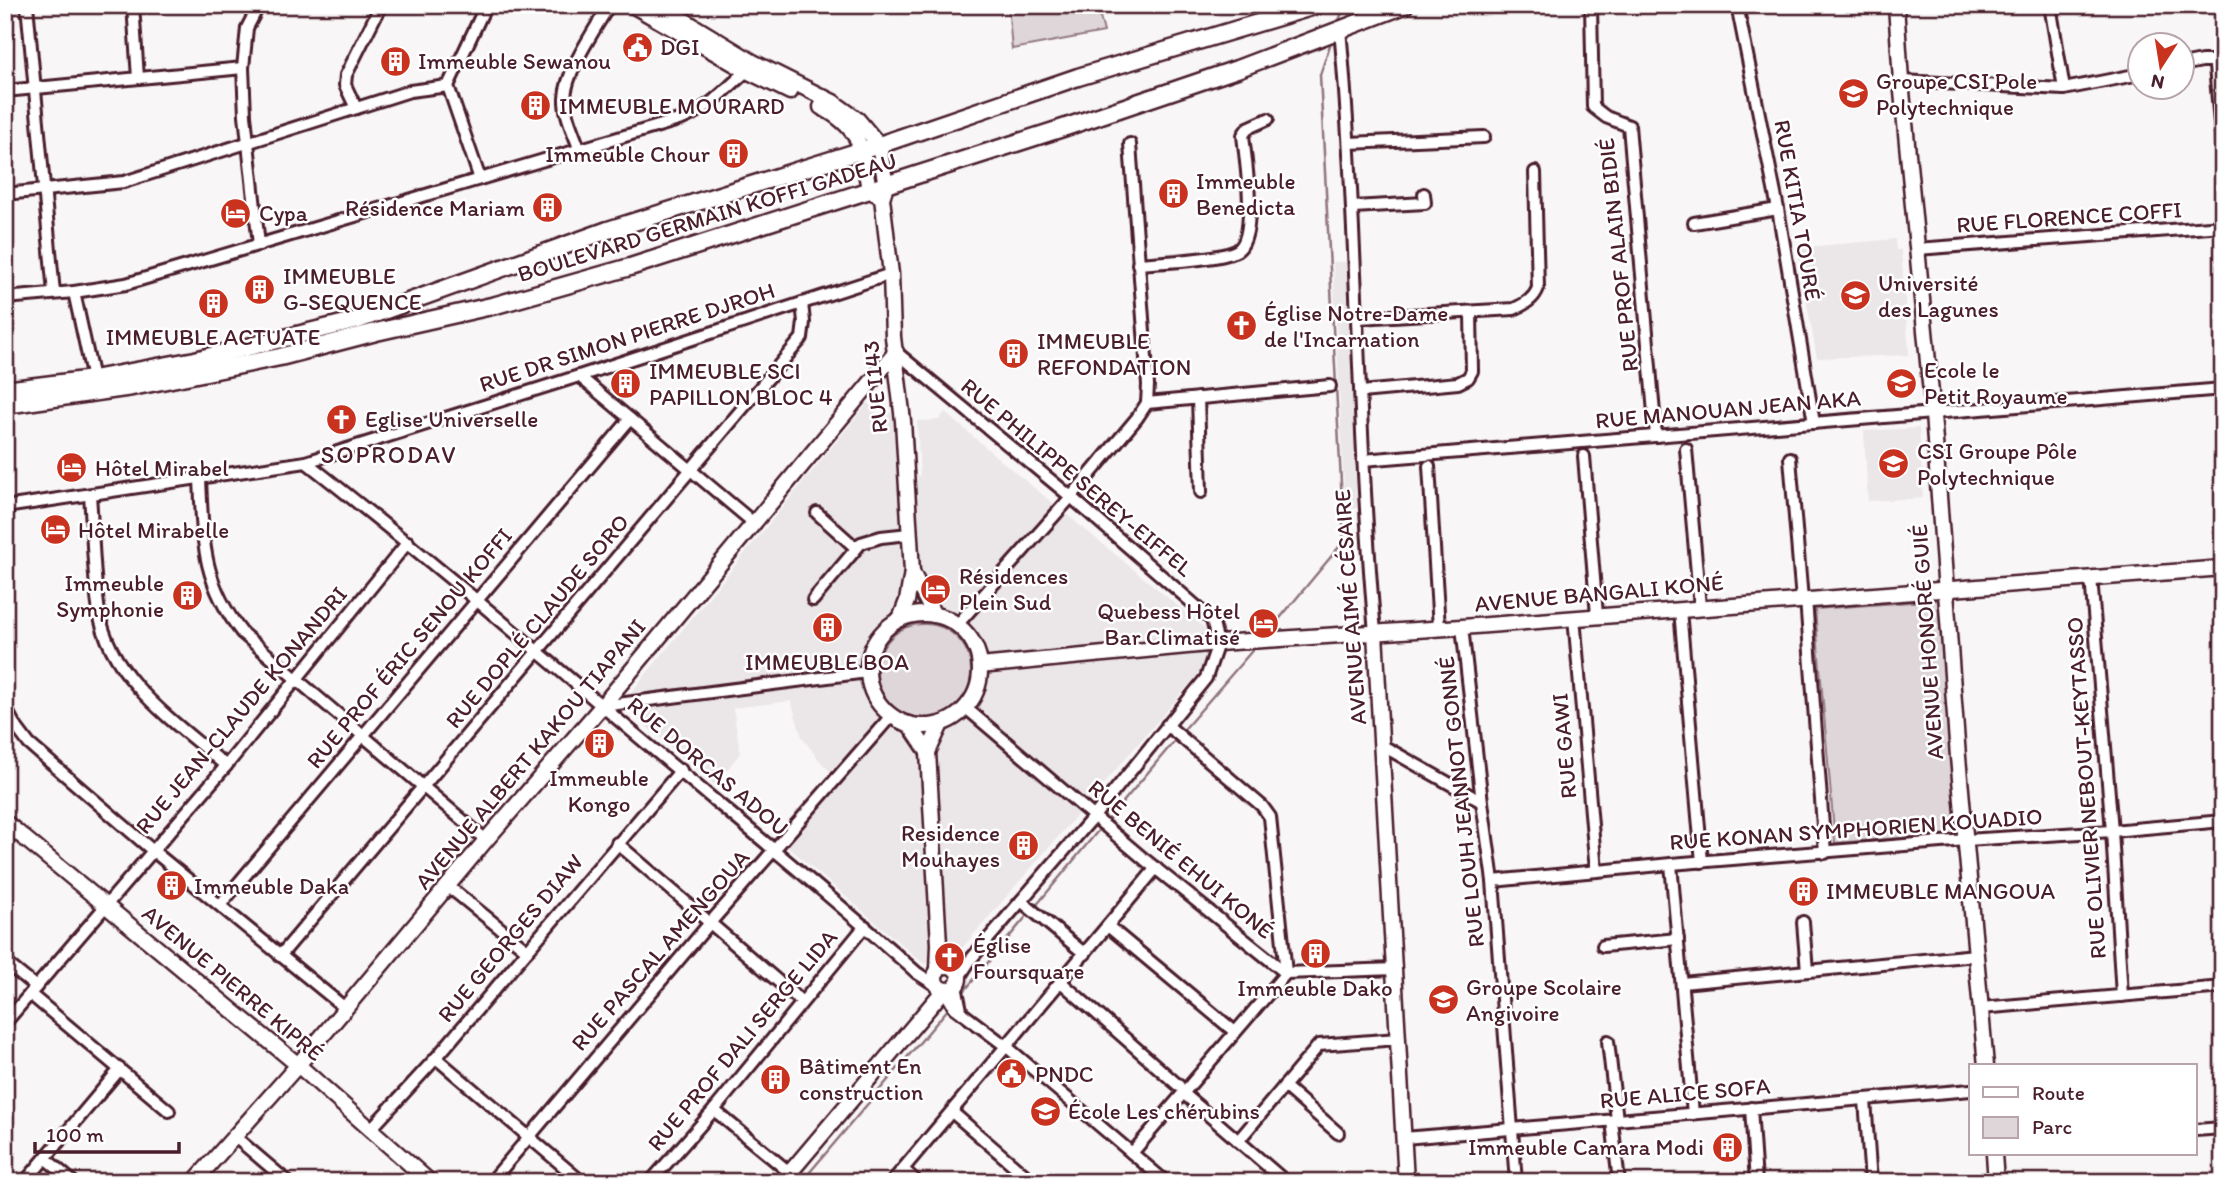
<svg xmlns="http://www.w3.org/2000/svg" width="2228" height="1187" viewBox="0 0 2228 1187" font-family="Itim,sans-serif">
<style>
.built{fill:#ebe6e8}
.green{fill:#ded6d9;stroke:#947a82;stroke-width:2}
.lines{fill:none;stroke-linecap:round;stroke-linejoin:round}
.stream{stroke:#8f747b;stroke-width:2.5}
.street-casing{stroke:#4a1f2b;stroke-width:16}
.secondary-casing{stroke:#4a1f2b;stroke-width:19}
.primary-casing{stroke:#4a1f2b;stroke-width:21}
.street{stroke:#fff;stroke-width:10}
.secondary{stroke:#fff;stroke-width:14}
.primary{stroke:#fff;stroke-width:16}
.labels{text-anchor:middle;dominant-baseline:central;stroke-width:5;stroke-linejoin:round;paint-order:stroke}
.poi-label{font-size:23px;fill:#4a1f2b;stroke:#fff;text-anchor:start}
.street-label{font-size:23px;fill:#4a1f2b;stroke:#fff}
.neighbourhood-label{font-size:24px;letter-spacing:2px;fill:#4a1f2b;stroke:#fff}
</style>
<rect width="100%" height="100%" fill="#f8f6f7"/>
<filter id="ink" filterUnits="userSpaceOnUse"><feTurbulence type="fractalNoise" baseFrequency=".0143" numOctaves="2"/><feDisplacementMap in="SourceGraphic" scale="14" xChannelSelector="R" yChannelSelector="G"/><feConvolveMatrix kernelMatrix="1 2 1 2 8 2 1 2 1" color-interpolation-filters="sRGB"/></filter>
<g filter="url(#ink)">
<g class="built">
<path d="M1895,239L1896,250H1901L1909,355L1817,358L1797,248Z"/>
<path d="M1333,262H1346L1357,508H1345Z"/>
<path d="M868,403L876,413H892L898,469L920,476L917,421L939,420L945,412L999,459L1206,629V665L962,948L924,964L778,838L833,774L819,760L802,737L791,701L733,708L740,753L715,785L638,719L629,695Z"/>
<path d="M1919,428L1923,498L1868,501L1864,431Z"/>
</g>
<g class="green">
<path d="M1008,5H1097L1104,32L1012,49Z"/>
<path d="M1938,600L1957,834L1835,843L1815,609Z"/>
<circle cx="924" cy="671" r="47"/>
</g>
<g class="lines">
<g class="stream">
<path d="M1338,23L1345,5"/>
<path d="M1266,635L1344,541L1320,75L1332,39"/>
<path d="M1181,733L1257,645"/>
<path d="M1107,821L1177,738"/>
<path d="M1035,907L1102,826"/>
<path d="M961,995L1030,912"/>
<path d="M804,1179L949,1008"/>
</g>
<defs>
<g id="street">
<path d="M27,5L54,293"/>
<path d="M133,5L138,78"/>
<path d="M1591,5L1593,107L1606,117L1629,126L1656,436"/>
<path d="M1737,5L1778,209L1814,423"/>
<path d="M2050,5L2064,89"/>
<path d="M1340,29C1358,230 1357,432 1375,633"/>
<path d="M2223,55L2219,57L2215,66L2223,158"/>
<path d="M2182,65L2202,61H2217"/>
<path d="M1901,81L2064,89L2140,74"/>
<path d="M5,91L243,68"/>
<path d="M356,108L345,85L346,75L381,5"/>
<path d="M1349,143L1484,137"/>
<path d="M580,151C575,135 564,115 565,98C566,70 595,30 609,5"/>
<path d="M480,179L448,86L486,5"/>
<path d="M5,194L124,182L410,91L448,86"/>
<path d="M1353,207L1425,203L1424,194"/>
<path d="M1694,223L1778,209"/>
<path d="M259,245L245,115L243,68L247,28L259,5"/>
<path d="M1917,249L2223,226"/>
<path d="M1138,264C1161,262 1218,260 1236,251C1259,240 1245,157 1243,135L1248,128L1268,119"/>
<path d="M74,292L93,379"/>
<path d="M5,298L74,292L126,284L682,119C712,107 723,91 747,71"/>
<path d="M1358,318L1514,309C1525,304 1534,299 1538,288L1535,172"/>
<path d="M896,352L1071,497L1212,620L1218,643L1206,678L1095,815L971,959L958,979"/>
<path d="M579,376L755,524"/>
<path d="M1361,392L1458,383L1468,378L1472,371L1471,313"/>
<path d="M1198,398L1201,492"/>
<path d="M1147,403L1330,386"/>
<path d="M1686,449L1700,607"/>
<path d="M1584,456L1597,615"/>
<path d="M1790,458L1802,600"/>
<path d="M1363,460L2223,389"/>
<path d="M306,462C407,541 504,623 601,705C706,795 814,880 917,973L937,986"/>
<path d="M1429,466L1439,628"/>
<path d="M200,479C203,542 202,581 242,633L486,840"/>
<path d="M90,495C93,533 93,574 99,612C110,680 178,724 226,766"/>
<path d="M5,507L306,462L579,376L891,274"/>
<path d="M817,513L856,548"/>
<path d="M2091,577L2112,831L2122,996"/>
<path d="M1806,599L1825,853"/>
<path d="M813,600L861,543L881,537L909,534"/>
<path d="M1680,610L1702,862"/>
<path d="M1574,617L1596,871"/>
<path d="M957,625L1071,497L1137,418L1147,403L1148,385L1130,144"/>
<path d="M1462,627L1482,802L1493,881L1516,1182"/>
<path d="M602,706L867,672"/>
<path d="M5,707L14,724L29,744L152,850L345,1008"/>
<path d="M966,708L1144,859L1286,973L1395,969"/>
<path d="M1383,746L1482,802"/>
<path d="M617,843L801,1001"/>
<path d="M1671,864L1693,1114"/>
<path d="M1493,881L1671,864L1966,840L2112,831L2223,821"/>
<path d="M448,886L527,950"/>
<path d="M1021,901L1085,954"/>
<path d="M221,904L630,419"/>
<path d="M1803,922L1807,971"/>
<path d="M1109,927L1235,1032"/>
<path d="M1603,946L1678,939"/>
<path d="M280,956L802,338L804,322L802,303"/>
<path d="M5,962L36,987"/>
<path d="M1061,982L1179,1086"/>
<path d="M1682,983L1976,955"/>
<path d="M956,986L961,1010"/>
<path d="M944,990L954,1007L1007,1047L1166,1182"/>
<path d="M30,994L169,1111"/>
<path d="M1981,1008L2223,987"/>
<path d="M5,1023L226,766L408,542"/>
<path d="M1608,1041L1617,1120"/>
<path d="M436,1058L582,1182"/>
<path d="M1284,1086L1338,1133"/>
<path d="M1183,1093L1286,1182"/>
<path d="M1865,1100L1871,1182"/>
<path d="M1751,1108L1756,1182"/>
<path d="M714,1110L801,1182"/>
<path d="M952,1112L1033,1182"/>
<path d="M1612,1121L1619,1182"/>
<path d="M370,1130L436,1058L681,770"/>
<path d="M2195,1130L2223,1128"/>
<path d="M234,1136L288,1182"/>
<path d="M1404,1138L1971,1090"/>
<path d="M1238,1141L1319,1045L1398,1039"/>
<path d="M1132,1153L1286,973L1270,817L1262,806L1167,725"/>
<path d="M45,1158L73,1182"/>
<path d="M903,1169L917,1182"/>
<path d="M25,1182L120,1069"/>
<path d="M491,1182L709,924L891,716"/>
<path d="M650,1182L714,1110L865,926"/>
<path d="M892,1182L1156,868"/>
</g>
<g id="secondary">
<path d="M632,5L747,71L790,92"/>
<path d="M659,5L753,62L833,102L858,120L879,145L886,186L882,198L891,274L893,337L903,421L912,572L907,601L900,619"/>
<path d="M1896,5L1901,81L1933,414L1958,757L1986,1066"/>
<path d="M821,107C862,128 862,149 869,190L878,195"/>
<path d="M912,572L934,615"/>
<circle cx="924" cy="670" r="56"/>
<path d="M1375,633L1406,1182"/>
<path d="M980,666L1218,643L1462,627L2223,568"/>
<path d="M909,724L928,752"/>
<path d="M5,822L298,1065L430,1182"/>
<circle cx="947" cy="978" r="12"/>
<path d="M938,970L939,944L928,752L941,724"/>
<path d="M1994,1154L1996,1182"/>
<path d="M194,1182L298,1065L486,840L602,706L896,352"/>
<path d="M782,1182L944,990"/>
</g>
<g id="primary">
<path d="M5,390L93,379L195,360L358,320L608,230L879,145L1078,77L1318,5"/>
<path d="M5,405L132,387L280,357L376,332L496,305L630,267L1063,128L1237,69L1405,5"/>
</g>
</defs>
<use href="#street" class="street-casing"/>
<use href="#secondary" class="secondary-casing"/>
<use href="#primary" class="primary-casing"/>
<use href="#street" class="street"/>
<use href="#secondary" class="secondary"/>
<use href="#primary" class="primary"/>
</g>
</g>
<defs>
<symbol id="civic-disc" viewBox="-11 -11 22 22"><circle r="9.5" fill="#c8321e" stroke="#fff"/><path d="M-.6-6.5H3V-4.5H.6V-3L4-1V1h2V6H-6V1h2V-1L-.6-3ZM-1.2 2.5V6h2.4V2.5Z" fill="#fff"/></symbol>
<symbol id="building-disc" viewBox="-11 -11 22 22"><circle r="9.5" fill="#c8321e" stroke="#fff"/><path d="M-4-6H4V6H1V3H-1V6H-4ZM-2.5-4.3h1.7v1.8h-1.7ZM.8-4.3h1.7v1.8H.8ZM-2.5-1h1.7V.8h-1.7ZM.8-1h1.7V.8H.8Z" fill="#fff"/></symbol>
<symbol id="university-disc" viewBox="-11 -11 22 22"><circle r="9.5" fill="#c8321e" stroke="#fff"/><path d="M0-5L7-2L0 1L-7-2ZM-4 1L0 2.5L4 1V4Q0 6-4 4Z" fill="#fff"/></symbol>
<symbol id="hotel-disc" viewBox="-11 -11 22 22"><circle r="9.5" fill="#c8321e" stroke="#fff"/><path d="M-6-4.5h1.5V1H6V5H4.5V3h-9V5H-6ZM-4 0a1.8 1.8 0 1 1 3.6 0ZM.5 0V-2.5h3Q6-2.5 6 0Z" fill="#fff"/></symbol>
<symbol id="church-disc" viewBox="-11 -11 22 22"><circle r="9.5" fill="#c8321e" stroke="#fff"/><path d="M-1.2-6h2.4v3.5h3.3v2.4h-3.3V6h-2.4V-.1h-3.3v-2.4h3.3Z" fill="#fff"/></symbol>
<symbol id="school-disc" viewBox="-11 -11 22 22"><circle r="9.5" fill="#c8321e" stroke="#fff"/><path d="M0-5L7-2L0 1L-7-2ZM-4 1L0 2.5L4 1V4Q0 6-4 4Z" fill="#fff"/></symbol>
</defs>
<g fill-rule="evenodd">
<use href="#civic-disc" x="620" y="30" width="35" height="35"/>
<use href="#building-disc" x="378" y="44" width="35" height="35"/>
<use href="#university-disc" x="1836" y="76" width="35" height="35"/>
<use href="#building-disc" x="518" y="88" width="35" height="35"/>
<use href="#building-disc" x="716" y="136" width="35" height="35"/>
<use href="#building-disc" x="1156" y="176" width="35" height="35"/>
<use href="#building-disc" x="530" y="190" width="35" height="35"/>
<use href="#hotel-disc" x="218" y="196" width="35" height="35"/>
<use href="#building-disc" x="242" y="272" width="35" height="35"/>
<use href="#university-disc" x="1838" y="278" width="35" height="35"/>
<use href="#building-disc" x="196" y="286" width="35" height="35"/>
<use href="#church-disc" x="1224" y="308" width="35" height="35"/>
<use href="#building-disc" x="996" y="336" width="35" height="35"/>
<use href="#school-disc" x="1884" y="366" width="35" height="35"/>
<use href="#building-disc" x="608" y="366" width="35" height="35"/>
<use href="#church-disc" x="324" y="402" width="35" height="35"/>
<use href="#university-disc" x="1876" y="446" width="35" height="35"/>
<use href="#hotel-disc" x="54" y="450" width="35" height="35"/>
<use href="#hotel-disc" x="38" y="512" width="35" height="35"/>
<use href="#hotel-disc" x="918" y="572" width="35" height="35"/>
<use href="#building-disc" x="170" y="578" width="35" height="35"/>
<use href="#hotel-disc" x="1246" y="606" width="35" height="35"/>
<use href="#building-disc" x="810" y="610" width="35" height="35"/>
<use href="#building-disc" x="582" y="726" width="35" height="35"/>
<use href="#building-disc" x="1006" y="828" width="35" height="35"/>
<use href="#building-disc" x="154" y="868" width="35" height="35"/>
<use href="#building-disc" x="1786" y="874" width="35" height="35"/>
<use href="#building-disc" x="1298" y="936" width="35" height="35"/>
<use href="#church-disc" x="932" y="940" width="35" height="35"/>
<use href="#school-disc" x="1426" y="982" width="35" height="35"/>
<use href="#civic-disc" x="994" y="1056" width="35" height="35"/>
<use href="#building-disc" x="758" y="1062" width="35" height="35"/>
<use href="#school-disc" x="1028" y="1094" width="35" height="35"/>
<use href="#building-disc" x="1710" y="1130" width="35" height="35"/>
</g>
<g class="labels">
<g class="poi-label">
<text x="660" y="47">DGI</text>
<text x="418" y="61">Immeuble Sewanou</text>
<text x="1876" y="81">Groupe CSI Pole<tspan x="1876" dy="26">Polytechnique</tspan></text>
<text x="559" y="106">IMMEUBLE MOURARD</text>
<text x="710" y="154" text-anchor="end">Immeuble Chour</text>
<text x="1196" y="181">Immeuble<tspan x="1196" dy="26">Benedicta</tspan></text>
<text x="525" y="208" text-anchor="end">Résidence Mariam</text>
<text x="259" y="213">Cypa</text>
<text x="283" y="276">IMMEUBLE<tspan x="283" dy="26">G-SEQUENCE</tspan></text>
<text x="1878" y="283">Université<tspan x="1878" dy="26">des Lagunes</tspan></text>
<text x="1264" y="313">Église Notre-Dame<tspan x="1264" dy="26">de l'Incarnation</tspan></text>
<text x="213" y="337" text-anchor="middle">IMMEUBLE ACTUATE</text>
<text x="1037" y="341">IMMEUBLE<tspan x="1037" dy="26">REFONDATION</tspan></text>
<text x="1924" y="370">Ecole le<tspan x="1924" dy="26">Petit Royaume</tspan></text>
<text x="649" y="371">IMMEUBLE SCI<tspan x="649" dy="26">PAPILLON BLOC 4</tspan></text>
<text x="365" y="419">Eglise Universelle</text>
<text x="1917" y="451">CSI Groupe Pôle<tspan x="1917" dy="26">Polytechnique</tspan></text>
<text x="95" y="468">Hôtel Mirabel</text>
<text x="78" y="530">Hôtel Mirabelle</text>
<text x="959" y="576">Résidences<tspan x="959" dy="26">Plein Sud</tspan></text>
<text x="164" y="583" text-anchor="end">Immeuble<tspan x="164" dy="26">Symphonie</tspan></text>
<text x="1240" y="611" text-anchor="end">Quebess Hôtel<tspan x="1240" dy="26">Bar Climatisé</tspan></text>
<text x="827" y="662" text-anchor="middle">IMMEUBLE BOA</text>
<text x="599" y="778" text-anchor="middle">Immeuble<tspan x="599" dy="26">Kongo</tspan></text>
<text x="1000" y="833" text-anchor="end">Residence<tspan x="1000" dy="26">Mouhayes</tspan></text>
<text x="194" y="886">Immeuble Daka</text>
<text x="1826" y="891">IMMEUBLE MANGOUA</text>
<text x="973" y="945">Église<tspan x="973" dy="26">Foursquare</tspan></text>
<text x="1466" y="987">Groupe Scolaire<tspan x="1466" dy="26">Angivoire</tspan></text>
<text x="1315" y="988" text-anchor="middle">Immeuble Dako</text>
<text x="799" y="1066">Bâtiment En<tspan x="799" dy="26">construction</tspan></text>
<text x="1035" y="1074">PNDC</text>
<text x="1068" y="1111">École Les chérubins</text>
<text x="1704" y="1147" text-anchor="end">Immeuble Camara Modi</text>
</g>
<g class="street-label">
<text transform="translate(1798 210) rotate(80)">RUE KITIA TOURÉ</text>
<text transform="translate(707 217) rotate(-17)">BOULEVARD GERMAIN KOFFI GADEAU</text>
<text transform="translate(2069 217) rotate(-4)">RUE FLORENCE COFFI</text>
<text transform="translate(1618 255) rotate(-96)">RUE PROF ALAIN BIDIÉ</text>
<text transform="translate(627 337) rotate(-18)">RUE DR SIMON PIERRE DJROH</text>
<text transform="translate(875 387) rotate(-96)">RUE I143</text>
<text transform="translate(1728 409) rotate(-5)">RUE MANOUAN JEAN AKA</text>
<text transform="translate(1077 477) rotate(40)">RUE PHILIPPE SEREY-EIFFEL</text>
<text transform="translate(1599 593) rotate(-5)">AVENUE BANGALI KONÉ</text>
<text transform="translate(1350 607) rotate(-94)">AVENUE AIMÉ CÉSAIRE</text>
<text transform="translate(537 621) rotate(-50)">RUE DOPLÉ CLAUDE SORO</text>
<text transform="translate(1927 642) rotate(-94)">AVENUE HONORÉ GUIÉ</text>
<text transform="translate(409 648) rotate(-50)">RUE PROF ÉRIC SENOU KOFFI</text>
<text transform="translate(241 710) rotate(-50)">RUE JEAN-CLAUDE KONANDRI</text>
<text transform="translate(1564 746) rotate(-95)">RUE GAWI</text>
<text transform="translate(530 754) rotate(-50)">AVENUE ALBERT KAKOU TIAPANI</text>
<text transform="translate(708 766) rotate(40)">RUE DORCAS ADOU</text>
<text transform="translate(2086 788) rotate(-94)">RUE OLIVIER NEBOUT-KEYTASSO</text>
<text transform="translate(1461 802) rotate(-96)">RUE LOUH JEANNOT GONNÉ</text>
<text transform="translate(1856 829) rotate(-4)">RUE KONAN SYMPHORIEN KOUADIO</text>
<text transform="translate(1181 859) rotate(40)">RUE BENIÉ EHUI KONÉ</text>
<text transform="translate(510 938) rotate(-50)">RUE GEORGES DIAW</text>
<text transform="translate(660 950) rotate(-49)">RUE PASCAL AMENGOUA</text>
<text transform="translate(233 983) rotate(40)">AVENUE PIERRE KIPRÉ</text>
<text transform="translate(742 1040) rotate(-50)">RUE PROF DALI SERGE LIDA</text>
<text transform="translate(1685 1093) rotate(-5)">RUE ALICE SOFA</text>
</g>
<g class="neighbourhood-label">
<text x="389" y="454">SOPRODAV</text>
</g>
</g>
<rect width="2228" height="1187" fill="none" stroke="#fff" stroke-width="28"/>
<rect x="14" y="14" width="2200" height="1159" fill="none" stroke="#4a1f2b" stroke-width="2.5" filter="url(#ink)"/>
<rect x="1969" y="1064" width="228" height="91" fill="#ffffff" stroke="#b7a5aa" stroke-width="2"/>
<rect x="1983" y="1087" width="35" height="10" fill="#ffffff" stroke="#b7a5aa" stroke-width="2"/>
<text x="2032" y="1100" font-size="21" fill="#4a1f2b">Route</text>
<rect x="1983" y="1117" width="35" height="21" fill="#ded6d9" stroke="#b7a5aa" stroke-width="2"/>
<text x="2032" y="1134" font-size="21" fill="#4a1f2b">Parc</text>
<g transform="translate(2161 66) rotate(192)"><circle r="33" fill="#ffffff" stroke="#b7a5aa" stroke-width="2"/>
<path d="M0-5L12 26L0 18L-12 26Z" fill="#c8321e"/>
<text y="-10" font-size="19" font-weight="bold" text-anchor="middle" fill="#4a1f2b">N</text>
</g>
<path d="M35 1142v10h144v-10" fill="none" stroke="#4a1f2b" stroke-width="3.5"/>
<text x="46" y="1142" font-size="21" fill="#4a1f2b" stroke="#ffffff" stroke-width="5" paint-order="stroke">100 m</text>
</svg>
